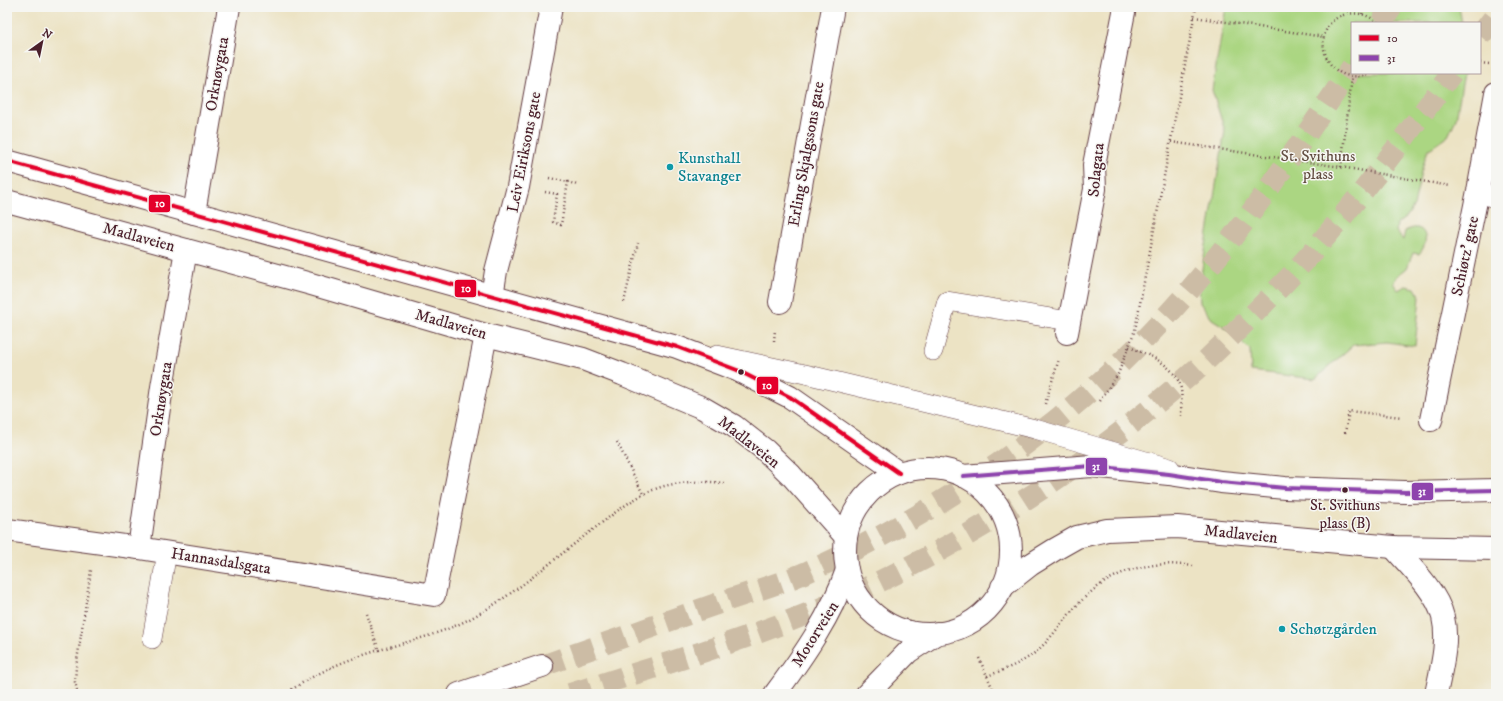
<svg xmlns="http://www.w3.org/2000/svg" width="1503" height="701" viewBox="0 0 1503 701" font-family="'IM FELL DW Pica',serif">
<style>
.green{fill:#abd682;stroke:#7a7a56}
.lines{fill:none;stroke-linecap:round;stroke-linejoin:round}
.motorway-tunnel{stroke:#ccbca5;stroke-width:22;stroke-dasharray:22 11;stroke-linecap:butt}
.service-casing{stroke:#623c42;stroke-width:20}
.minor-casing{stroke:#623c42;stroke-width:24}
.primary-casing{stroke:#623c42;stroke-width:24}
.trunk-casing{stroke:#623c42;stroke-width:24}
.motorway-casing{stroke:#623c42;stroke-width:24}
.path{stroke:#623c42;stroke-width:2.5;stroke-dasharray:1 3;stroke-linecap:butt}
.service{stroke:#fff;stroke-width:19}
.minor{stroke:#fff;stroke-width:22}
.primary{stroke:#fff;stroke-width:22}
.trunk{stroke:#fff;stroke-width:22}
.motorway{stroke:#fff;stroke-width:22}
.bus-1-casing{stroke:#f6f6f2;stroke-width:7}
.bus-2-casing{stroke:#f6f6f2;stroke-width:7}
.bus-1{stroke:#e4002b;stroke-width:4}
.bus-2{stroke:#8e44ad;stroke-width:4}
.culture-dot{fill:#0f9aa8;stroke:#f6f6f2;stroke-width:1.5}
.bus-dot{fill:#4a1f2b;stroke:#f6f6f2;stroke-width:1.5}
.labels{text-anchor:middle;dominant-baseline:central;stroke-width:3;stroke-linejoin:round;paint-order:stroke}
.bus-label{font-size:15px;fill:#4a1f2b;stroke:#f6f6f2}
.street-label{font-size:16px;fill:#4a1f2b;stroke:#f6f6f2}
.park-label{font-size:16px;fill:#624d41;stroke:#f6f6f2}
.culture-label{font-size:16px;fill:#0d838f;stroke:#f6f6f2;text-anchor:start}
.line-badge{stroke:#f6f6f2;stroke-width:1.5}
.badge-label{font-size:11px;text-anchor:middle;font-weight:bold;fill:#fff}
</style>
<rect width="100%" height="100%" fill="#f6f6f2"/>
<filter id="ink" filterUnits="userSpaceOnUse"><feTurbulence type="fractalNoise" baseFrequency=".025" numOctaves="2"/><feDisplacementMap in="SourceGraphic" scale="8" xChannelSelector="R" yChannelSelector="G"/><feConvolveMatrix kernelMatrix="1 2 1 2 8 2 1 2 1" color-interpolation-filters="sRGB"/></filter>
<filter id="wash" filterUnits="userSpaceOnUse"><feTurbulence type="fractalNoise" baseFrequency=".012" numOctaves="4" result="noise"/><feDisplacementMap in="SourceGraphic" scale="16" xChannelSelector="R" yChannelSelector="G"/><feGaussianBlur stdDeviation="0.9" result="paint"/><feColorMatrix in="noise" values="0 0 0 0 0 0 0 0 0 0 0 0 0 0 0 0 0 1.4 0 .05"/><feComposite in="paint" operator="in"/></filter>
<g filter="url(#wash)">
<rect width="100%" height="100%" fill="#ece3c4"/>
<path class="green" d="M1226,7H1459L1462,23H1352V73H1464L1456,119L1448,136L1428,150L1421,172L1414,206L1405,219L1397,223L1396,231L1403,240L1405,231C1424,220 1432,240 1419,254L1413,253L1407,268L1397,276L1393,283L1398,290L1406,286L1415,288L1420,297L1415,346L1387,342L1353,345L1315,379L1251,371L1250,350L1231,331L1212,319L1200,303L1199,287L1225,131L1212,90Z"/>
</g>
<g filter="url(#ink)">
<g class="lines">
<g class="motorway-tunnel">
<path d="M1381,23L1392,7"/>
<path d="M1480,36L1496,15"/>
<path d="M542,666C601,645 660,624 719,603C748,593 779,584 807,572C945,511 1071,422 1172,310C1240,235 1296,150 1352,67"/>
<path d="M570,694C653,668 736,643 817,610C939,558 1055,488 1157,403C1203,366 1245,323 1286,281C1347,216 1400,144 1452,73"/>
</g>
<defs>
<g id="service">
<path d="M1478,191L1496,199"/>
<path d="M933,351L947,301L1069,321"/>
<path d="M717,355L805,374L1035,429L1170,468"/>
<path d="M152,639L167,552"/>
</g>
<g id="minor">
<path d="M194,213L229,7"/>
<path d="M492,296L496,271L518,187L551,7"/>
<path d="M780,302L833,7"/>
<path d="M1067,333L1095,189L1094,165L1125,7"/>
<path d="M1431,420L1478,191L1496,93"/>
<path d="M7,530L139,548L434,595L486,335"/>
<path d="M1393,547C1410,566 1437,592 1443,617C1449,642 1441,669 1436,694"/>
<path d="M139,548L162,387L186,250"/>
</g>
<g id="primary">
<path d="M7,161L677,347L737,370L790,397L899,473"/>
<path d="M7,201L311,284L486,335L583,359L622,374L703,408L734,426L765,450L791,475L846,537"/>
<circle cx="928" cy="551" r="83"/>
<path d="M963,476L1092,466L1169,474L1221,482L1285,488L1405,492L1496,490"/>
<path d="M1002,587L1030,565L1054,550L1077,537L1107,530L1177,527L1393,547L1496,549"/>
</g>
<g id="trunk">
<path d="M775,694C804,655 831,616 847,570"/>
<path d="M867,694L908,652L937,633"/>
</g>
<path id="motorway" d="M459,694L542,666"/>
</defs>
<use href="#service" class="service-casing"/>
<use href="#minor" class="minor-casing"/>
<use href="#primary" class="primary-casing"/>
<use href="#trunk" class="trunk-casing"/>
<use href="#motorway" class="motorway-casing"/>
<g class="path">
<path d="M1362,14L1363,7"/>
<path d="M1194,17L1324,37"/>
<path d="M1480,63L1490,64"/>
<path d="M1371,73C1323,92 1305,23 1347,14C1359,12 1369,15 1378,23"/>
<path d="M1171,142L1341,167L1450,186"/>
<path d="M1341,167L1352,77"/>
<path d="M549,178L568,182"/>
<path d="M545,192L557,194L553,222L561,225L568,182L577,185"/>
<path d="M624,302L638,243"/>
<path d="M774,341L775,330"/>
<path d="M1129,347C1149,355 1169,362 1179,382C1183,390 1181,406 1181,416"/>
<path d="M1100,401L1118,374L1135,330L1196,7"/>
<path d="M1045,404L1059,359"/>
<path d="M1345,433L1349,411L1402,417"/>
<path d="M617,442L643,494"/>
<path d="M366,613L379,651"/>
<path d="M979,658L995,694"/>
<path d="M987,676C1001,671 1017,665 1029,657C1046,646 1058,627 1071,612C1104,573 1143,559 1193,566"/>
<path d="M78,694L75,682L76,667L91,570"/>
<path d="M285,694C307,679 331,666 355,658C396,643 436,638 475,616C518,592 555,558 595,528C616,512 636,495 661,487C682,481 703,481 724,483"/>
</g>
<use href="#service" class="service"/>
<use href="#minor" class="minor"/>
<use href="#primary" class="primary"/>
<use href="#trunk" class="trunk"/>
<use href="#motorway" class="motorway"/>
<defs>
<path id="bus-1" d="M7,161L677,347L737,370L790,397L899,473"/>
<path id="bus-2" d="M963,476L1092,466L1169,474L1221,482L1285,488L1405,492L1496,490"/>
</defs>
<use href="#bus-1" class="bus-1-casing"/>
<use href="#bus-2" class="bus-2-casing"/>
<use href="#bus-1" class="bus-1"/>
<use href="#bus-2" class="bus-2"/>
</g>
</g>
<g class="culture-dot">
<circle cx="670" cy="167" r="4"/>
<circle cx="1282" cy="629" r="4"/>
</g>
<g class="bus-dot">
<circle cx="741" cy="372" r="3.5"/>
<circle cx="1345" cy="490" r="3.5"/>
</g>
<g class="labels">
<g class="bus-label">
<text x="1345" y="505">St. Svithuns<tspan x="1345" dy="18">plass (B)</tspan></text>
</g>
<g class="street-label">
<text transform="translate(217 74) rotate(-80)">Orknøygata</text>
<text transform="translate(524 152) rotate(-79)">Leiv Eiriksons gate</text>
<text transform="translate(806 154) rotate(-80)">Erling Skjalgssons gate</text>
<text transform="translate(1096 170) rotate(-84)">Solagata</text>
<text transform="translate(139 237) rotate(15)">Madlaveien</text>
<text transform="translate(1465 256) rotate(-78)">Schiøtz' gate</text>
<text transform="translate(451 324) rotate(16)">Madlaveien</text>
<text transform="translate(161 399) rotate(-81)">Orknøygata</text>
<text transform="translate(749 442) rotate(38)">Madlaveien</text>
<text transform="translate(1241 534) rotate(6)">Madlaveien</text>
<text transform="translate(221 561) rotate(9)">Hannasdalsgata</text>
<text transform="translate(815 634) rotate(-58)">Motorveien</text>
</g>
<g class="park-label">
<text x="1318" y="156">St. Svithuns<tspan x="1318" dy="18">plass</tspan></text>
</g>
<g class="culture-label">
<text x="678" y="158">Kunsthall<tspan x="678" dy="18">Stavanger</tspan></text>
<text x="1290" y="629">Schøtzgården</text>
</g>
</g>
<g class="line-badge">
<rect x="148" y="194" width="23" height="19" rx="4" fill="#e4002b"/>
<rect x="454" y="279" width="23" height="19" rx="4" fill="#e4002b"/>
<rect x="756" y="376" width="23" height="19" rx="4" fill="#e4002b"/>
<rect x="1085" y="457" width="23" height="19" rx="4" fill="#8e44ad"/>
<rect x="1411" y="482" width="23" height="19" rx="4" fill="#8e44ad"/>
</g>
<g class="badge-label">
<text x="160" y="207">10</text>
<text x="466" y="292">10</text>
<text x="767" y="389">10</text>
<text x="1096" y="470">31</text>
<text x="1422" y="495">31</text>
</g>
<rect width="1503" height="701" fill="none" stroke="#f6f6f2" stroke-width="24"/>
<rect x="1351" y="22" width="130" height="52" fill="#f6f6f2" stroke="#b1a0a2"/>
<rect x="1359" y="35" width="20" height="6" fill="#e4002b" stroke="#b1a0a2"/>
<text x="1387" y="42" font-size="12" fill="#4a1f2b">10</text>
<rect x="1359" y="55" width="20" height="6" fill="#8e44ad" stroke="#b1a0a2"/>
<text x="1387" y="62" font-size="12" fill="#4a1f2b">31</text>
<g transform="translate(42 42) rotate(33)" stroke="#f6f6f2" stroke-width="3" paint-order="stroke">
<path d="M0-3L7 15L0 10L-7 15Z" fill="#4a1f2b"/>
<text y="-6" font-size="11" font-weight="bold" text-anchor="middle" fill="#4a1f2b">N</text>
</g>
</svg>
